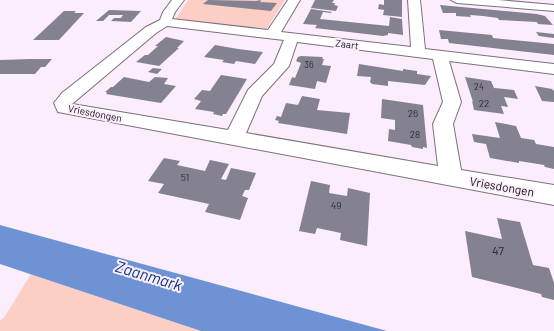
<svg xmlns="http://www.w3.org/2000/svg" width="554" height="331" viewBox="0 0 554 331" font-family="Barlow,sans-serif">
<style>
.green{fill:#fdcec5}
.water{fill:#6d93d4}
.building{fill:#848190}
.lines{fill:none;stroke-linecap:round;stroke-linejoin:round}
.minor-casing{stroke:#7c707c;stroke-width:2}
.minor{fill:#fff;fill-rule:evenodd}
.labels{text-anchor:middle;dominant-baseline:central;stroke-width:4;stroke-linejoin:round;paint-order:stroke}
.far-number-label{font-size:9px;fill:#2e2b32}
.far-street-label{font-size:10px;fill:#120e12;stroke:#fbedfb}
.number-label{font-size:10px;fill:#2e2b32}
.street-label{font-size:12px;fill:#120e12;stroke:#fbedfb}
.near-number-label{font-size:12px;fill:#2e2b32}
.near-water-label{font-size:16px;font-style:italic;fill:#0c3783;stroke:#fbedfb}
</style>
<rect width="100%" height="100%" fill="#fbedfb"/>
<g class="green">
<path d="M188,0H285L265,31L175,20Z"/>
<path d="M31,274L201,331H0V321L5,316Z"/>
</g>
<path class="water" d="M0,225L387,331H201L0,264Z"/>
<g class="building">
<path d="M208,0L256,1L261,0L260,2L277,3L271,11L203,4Z"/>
<path d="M315,0H334L332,3H335L334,5L338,6L336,11L311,8Z"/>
<path d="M384,0H402V17L383,15L384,10L378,9L379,4L384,5Z"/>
<path d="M440,5L537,14L545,16L553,25L538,24L537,22L499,20L498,18L483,16L470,15L471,17L456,16V13H443Z"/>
<path d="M311,9L332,12L331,13L323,12L320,19L389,26L390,17L402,19L403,35L388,33V35L383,36L315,28L317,25L303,24Z"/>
<path d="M109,10L141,11L131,22L111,21L114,18H121L123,15H109L103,21H96Z"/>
<path d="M64,11H76L74,13H84L59,40H33Z"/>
<path d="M439,30L492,35L493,38L554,44V55L449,43L448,39H441Z"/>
<path d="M536,32L554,34V38L539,36Z"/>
<path d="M166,37L184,41L177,48H179L159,66L136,62L145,55H148L158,46H155Z"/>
<path d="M215,45L238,49L263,52L255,64L236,61L234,64L222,62L224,60L204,57Z"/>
<path d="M301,56L323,57L322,59H324L322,65L331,66L326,83L317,81L315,89L289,85L292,77L295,78L301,63L296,61L298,57Z"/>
<path d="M31,59H52L45,67H41L35,74H0V60Z"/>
<path d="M359,64L403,71V69L417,71V74L431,76L425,85L388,81V86L372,84L370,82L371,77L357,76Z"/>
<path d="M153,68L162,69L157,74L148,72Z"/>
<path d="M221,75L247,79L226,114H223L222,116L213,114L214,112L195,109L201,101L194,99L202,90L210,91Z"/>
<path d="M124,77L149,82L155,77L168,78L164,84L176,86L161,103L106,94L107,92H105L111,87H113Z"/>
<path d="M465,77L491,81L494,88L514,90L518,99L504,97L508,107L501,106L504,114L474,110L472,101L473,102Z"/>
<path d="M535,86L552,89L554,91V102L542,101Z"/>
<path d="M302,96L320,99L317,110L350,113L347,134L278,123L279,121L275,120L277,116L281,117L286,103L298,105Z"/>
<path d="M382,99L423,105L427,148L423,147V149L412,147L411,145L388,141L389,129L395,130V120L381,118Z"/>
<path d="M495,122L516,126L521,138L534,140L536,144L554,147V169L545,167L544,165L519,161V163L490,158L486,144L474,142L472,134L500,138Z"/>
<path d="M164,158L180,161L177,165L205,171L210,160L229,164L221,179L226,180L231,168L256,173L249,190H245L242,196L248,198L240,220L205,212L209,204L158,193L164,184L148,181Z"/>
<path d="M311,181L330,185L329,193L347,196L348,188L370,193L367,246L340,240L341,233L317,228L315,234L299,231Z"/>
<path d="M497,218L520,222L533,265L549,268L554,283V300L542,297L541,294L472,277L465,231L502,239Z"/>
</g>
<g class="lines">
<defs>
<g id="minor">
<path d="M172,0H184L175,12L172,19L268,30L288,0H300L281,32L411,47L408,0H420L425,49L554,64V74L449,61L461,102L453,124L461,170L554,185V205L58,112L54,103L62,93L146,27L160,20L163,12ZM167,26L284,40L274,64L248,90L228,130L72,104L156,33ZM297,42L433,59L443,102L433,124L438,166L246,133L262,96L289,66Z"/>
<path d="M451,0H498L554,5V11L457,3Z"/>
</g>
</defs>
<use href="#minor" class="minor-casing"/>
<use href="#minor" class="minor"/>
</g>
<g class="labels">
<g class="far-number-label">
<text x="309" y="64">36</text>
<text x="479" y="86">24</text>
</g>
<g class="far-street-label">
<text transform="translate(347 44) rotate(7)">Zaart</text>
<text transform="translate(95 113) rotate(11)">Vriesdongen</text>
</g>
<g class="number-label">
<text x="484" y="103">22</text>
<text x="413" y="113">26</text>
<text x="415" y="134">28</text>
<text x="185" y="177">51</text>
<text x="336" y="205">49</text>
</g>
<g class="street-label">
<text transform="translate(502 186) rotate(10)">Vriesdongen</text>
</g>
<g class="near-number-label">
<text x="498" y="250">47</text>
</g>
<g class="near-water-label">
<text transform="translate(149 275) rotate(17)">Zaanmark</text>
</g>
</g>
</svg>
